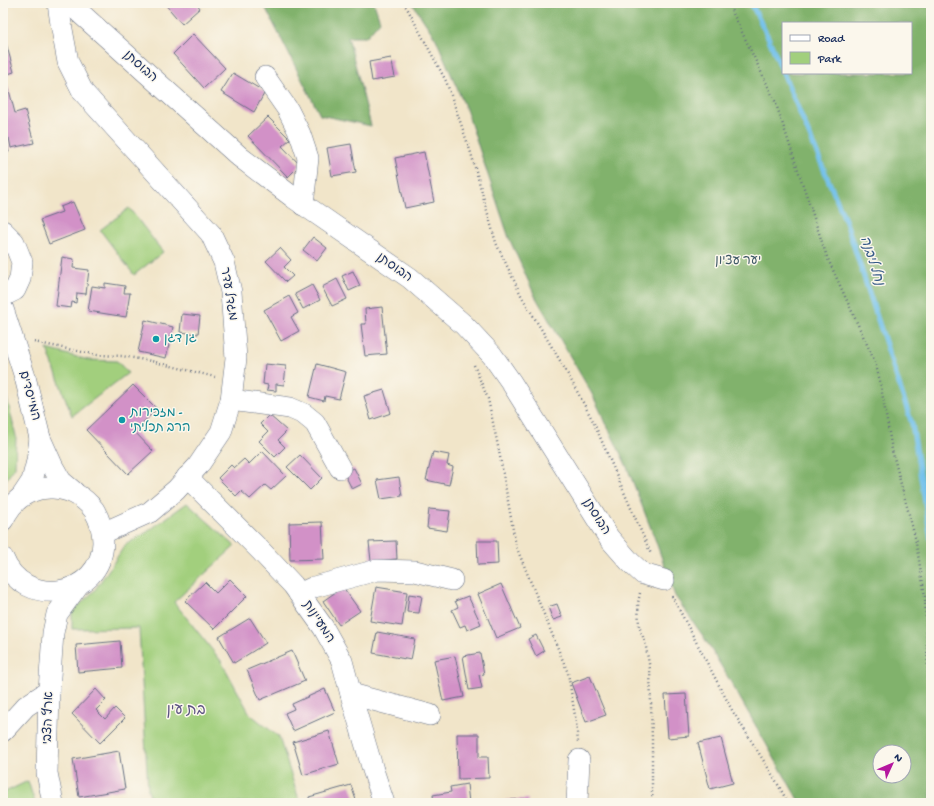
<svg xmlns="http://www.w3.org/2000/svg" width="934" height="806" viewBox="0 0 934 806" font-family="'Gochi Hand','Playpen Sans Hebrew',sans-serif">
<style>
.green{fill:#a2cf7d;stroke:#5e7f6e}
.forest{fill:#81b26c;stroke:#4e7065;fill-rule:evenodd}
.lines{fill:none;stroke-linecap:round;stroke-linejoin:round}
.stream{stroke:#70c0eb;stroke-width:5}
.building{fill:#d291c7}
.minor-casing{stroke:#666f83;stroke-width:22}
.path{stroke:#666f83;stroke-width:2.5;stroke-dasharray:1 3;stroke-linecap:butt}
.minor{stroke:#fff;stroke-width:21}
.culture-dot{fill:#0f9aa8;stroke:#fbf7ec;stroke-width:1.5}
.labels{text-anchor:middle;dominant-baseline:central;stroke-width:3;stroke-linejoin:round;paint-order:stroke}
.street-label{font-size:13px;fill:#1b2f5e;stroke:#fbf7ec}
.park-label{font-size:13px;fill:#3d5766;stroke:#fbf7ec}
.culture-label{font-size:13px;fill:#0d838f;stroke:#fbf7ec;text-anchor:start}
.water-label{font-size:14px;font-style:italic;fill:#355a88;stroke:#fbf7ec}
.quarter-label{font-size:15px;fill:#5b5183;stroke:#fbf7ec}
</style>
<rect width="100%" height="100%" fill="#fbf7ec"/>
<filter id="ink" filterUnits="userSpaceOnUse"><feTurbulence type="fractalNoise" baseFrequency=".025" numOctaves="2"/><feDisplacementMap in="SourceGraphic" scale="8" xChannelSelector="R" yChannelSelector="G"/><feConvolveMatrix kernelMatrix="1 2 1 2 8 2 1 2 1" color-interpolation-filters="sRGB"/></filter>
<filter id="wash" filterUnits="userSpaceOnUse"><feTurbulence type="fractalNoise" baseFrequency=".012" numOctaves="4" result="noise"/><feDisplacementMap in="SourceGraphic" scale="16" xChannelSelector="R" yChannelSelector="G"/><feGaussianBlur stdDeviation="0.9" result="paint"/><feColorMatrix in="noise" values="0 0 0 0 0 0 0 0 0 0 0 0 0 0 0 0 0 1.4 0 .05"/><feComposite in="paint" operator="in"/></filter>
<g filter="url(#wash)">
<rect width="100%" height="100%" fill="#f1e5c9"/>
<g class="green">
<path d="M129,208L163,252L134,275L100,230Z"/>
<path d="M47,349L88,360L117,361L128,373L72,416Z"/>
<path d="M3,382L16,436L15,467L3,484Z"/>
<path d="M187,503L235,546L174,602L221,661L250,714L279,737L300,803H152L148,790L139,628L72,629V612L94,591L112,565L125,545L147,532Z"/>
<path d="M28,781L35,803H3V793Z"/>
</g>
<g class="forest">
<path d="M263,3H374L380,21L366,37H348L371,126L320,115L297,70Z"/>
<path d="M412,3H931V803H800L729,679L703,636L675,596L655,539L627,467L592,394L535,296L509,238L466,109L436,39ZM783,23H911V73H783ZM880,752H904V776H880Z"/>
</g>
<g class="lines">
<path class="stream" d="M751,3L768,37L846,222L912,424L931,539"/>
</g>
<g id="blocks">
<g class="building">
<path d="M164,3H196L200,8L182,24Z"/>
<path d="M3,32L14,72L5,75L15,113L25,110L34,143L11,148L9,138L5,139L9,152L3,154Z"/>
<path d="M193,34L225,68L204,88L173,54Z"/>
<path d="M391,58L395,77L372,81L369,62Z"/>
<path d="M233,73L265,92L254,112L221,92Z"/>
<path d="M268,117L290,139L282,146L300,165L288,177L248,136Z"/>
<path d="M351,144L356,172L332,176L327,148Z"/>
<path d="M424,152L434,202L405,208L395,158Z"/>
<path d="M73,202L85,230L49,244L40,220L62,212L60,207Z"/>
<path d="M313,237L327,248L317,261L303,250Z"/>
<path d="M280,248L291,260L284,267L293,276L286,282L266,261Z"/>
<path d="M62,257L74,259L73,268L89,270L86,294L77,293L76,303L72,302L71,308L56,306Z"/>
<path d="M353,271L360,286L349,291L342,276Z"/>
<path d="M337,279L347,299L332,306L322,287Z"/>
<path d="M105,283L125,286L124,293H130L126,317L88,311L92,286L105,288Z"/>
<path d="M312,285L320,300L303,309L295,294Z"/>
<path d="M289,296L298,313L291,317L299,331L281,341L264,310Z"/>
<path d="M382,307L387,354L365,356L361,324H366L365,309Z"/>
<path d="M182,314L200,316L198,334L180,332Z"/>
<path d="M145,320L173,327L166,358L138,352Z"/>
<path d="M265,364L286,366L284,385L276,384V391L267,390L268,385L263,384Z"/>
<path d="M317,364L346,372L339,399L325,396L324,401L309,397Z"/>
<path d="M133,385L157,409L134,431L153,451L128,474L86,430Z"/>
<path d="M384,390L391,413L371,420L364,396Z"/>
<path d="M269,415L287,431L278,440L285,447L275,457L259,441L268,432L260,424Z"/>
<path d="M262,451L286,476L271,490L265,485L250,499L241,491L236,496L218,478L231,465L234,468L244,459L249,464Z"/>
<path d="M433,452L449,455L447,465L453,467L449,485L426,480Z"/>
<path d="M300,455L322,478L310,490L287,467Z"/>
<path d="M354,468L362,484L352,489L344,473Z"/>
<path d="M399,477L402,496L381,499L377,480Z"/>
<path d="M429,509L450,511L447,531L427,528Z"/>
<path d="M322,522L324,559L290,560L289,523Z"/>
<path d="M396,541L397,559L371,561L369,542Z"/>
<path d="M477,541H497L498,564L478,565Z"/>
<path d="M230,579L247,596L214,629L185,601L205,582L216,593Z"/>
<path d="M501,584L520,628L496,638L478,594Z"/>
<path d="M343,587L360,611L339,625L323,601Z"/>
<path d="M376,587L407,592L402,626L370,621Z"/>
<path d="M409,594L422,596L419,613L407,612Z"/>
<path d="M468,596L481,624L467,630L465,625L460,627L452,610L458,607L455,601Z"/>
<path d="M557,604L562,617L553,620L548,607Z"/>
<path d="M250,618L266,643L234,663L219,637Z"/>
<path d="M377,632L415,639L411,660L373,653Z"/>
<path d="M536,635L544,651L536,656L528,639Z"/>
<path d="M120,641L122,668L78,672L76,645Z"/>
<path d="M292,651L305,681L260,700L247,670Z"/>
<path d="M480,653L484,674L479,675L482,688L469,690L463,656Z"/>
<path d="M455,656L464,697L443,701L434,660Z"/>
<path d="M590,676L606,715L586,722L571,683Z"/>
<path d="M96,689L106,700L96,710L105,719L115,708L125,718L100,743L72,714Z"/>
<path d="M325,689L335,712L293,731L285,713L294,709L292,704Z"/>
<path d="M686,694L689,736L668,738L665,695Z"/>
<path d="M329,731L339,764L303,775L293,742Z"/>
<path d="M457,734H479V757H488L489,778L458,779Z"/>
<path d="M721,738L733,783L710,789L698,743Z"/>
<path d="M119,751L125,789L79,797L73,759Z"/>
<path d="M467,784L469,803H434L433,795L451,792L450,787Z"/>
<path d="M351,785L357,803H310L309,797Z"/>
<path d="M528,799V803H505V800Z"/>
</g>
</g>
</g>
<g filter="url(#ink)">
<use href="#blocks" fill-opacity="0" stroke="#666f83" stroke-width="1"/>
<g class="lines">
<defs>
<g id="minor">
<path d="M58,3L61,24L68,62L83,92L211,234L224,262L231,292L236,358L231,400L221,432L198,466L176,490L150,512L103,533"/>
<path d="M69,3L240,157L294,198L410,278L464,325L492,355L511,382L609,538L630,562L643,574L664,580"/>
<path d="M265,77L288,110L300,134L308,158L303,205"/>
<path d="M3,231L14,242L22,262L20,279L15,290L3,296"/>
<path d="M3,309L25,377L40,438L53,467L61,481L74,492"/>
<path d="M231,400L290,408L304,414L315,423L340,468"/>
<path d="M187,477L260,550L293,585L323,627L342,661L353,702L373,770L384,803"/>
<path d="M22,496L32,481L37,461L40,438"/>
<path d="M3,520C5,516 8,511 11,507C21,494 37,487 53,488C70,489 84,497 94,510C100,520 103,530 103,542C102,598 23,610 3,558"/>
<path d="M299,594L314,587L377,570L415,571L452,580"/>
<path d="M351,694L430,715"/>
<path d="M3,731L26,706L49,691"/>
<path d="M53,803L47,773L49,691L53,633L57,614L78,585"/>
<path d="M577,803L579,760"/>
</g>
</defs>
<use href="#minor" class="minor-casing"/>
<g class="path">
<path d="M403,3L407,8L446,81L471,153L496,243L522,297L565,369L593,421L651,554"/>
<path d="M728,3L775,101L827,257L875,362L880,381L892,450L915,537L925,596L929,694L931,703"/>
<path d="M34,342L97,355L122,356L151,361L215,377"/>
<path d="M474,365L488,399L499,451L516,546L568,673L576,722L578,742"/>
<path d="M640,593L638,603L639,626L645,642L650,669L652,739V793L653,803"/>
<path d="M672,596L732,710L775,779L788,803"/>
</g>
<use href="#minor" class="minor"/>
</g>
</g>
<g class="culture-dot">
<circle cx="156" cy="339" r="4"/>
<circle cx="122" cy="420" r="4"/>
</g>
<g class="labels">
<g class="street-label">
<text transform="translate(140 67) rotate(42)">הבוסתן</text>
<text transform="translate(394 268) rotate(35)">הבוסתן</text>
<text transform="translate(228 294) rotate(81)">מגדל עדר</text>
<text transform="translate(29 396) rotate(75)">המייסדים</text>
<text transform="translate(596 517) rotate(58)">הבוסתן</text>
<text transform="translate(318 622) rotate(57)">המעיינות</text>
<text transform="translate(49 718) rotate(-88)">ארץ הצבי</text>
</g>
<g class="park-label">
<text x="738" y="261">יער עציון</text>
</g>
<g class="culture-label">
<text x="164" y="339">גן דגן</text>
<text x="130" y="413">מזכירות -<tspan x="130" dy="15">הרב תכליתי</tspan></text>
</g>
<g class="water-label">
<text transform="translate(871 261) rotate(72)">נחל ליבנה</text>
</g>
<g class="quarter-label">
<text x="186" y="711">בת עין</text>
</g>
</g>
<rect width="934" height="806" fill="none" stroke="#fbf7ec" stroke-width="16"/>
<rect x="782" y="22" width="130" height="52" fill="#fbf7ec" stroke="#a1a7b3"/>
<rect x="790" y="35" width="20" height="6" fill="#ffffff" stroke="#a1a7b3"/>
<text x="818" y="42" font-size="12" fill="#1b2f5e">Road</text>
<rect x="790" y="52" width="20" height="12" fill="#a2cf7d" stroke="#a1a7b3"/>
<text x="818" y="62" font-size="12" fill="#1b2f5e">Park</text>
<g transform="translate(892 764) rotate(46)"><circle r="19" fill="#fbf7ec" stroke="#a1a7b3"/>
<path d="M0-3L7 15L0 10L-7 15Z" fill="#b5179e"/>
<text y="-6" font-size="11" font-weight="bold" text-anchor="middle" fill="#1b2f5e">N</text>
</g>
</svg>
